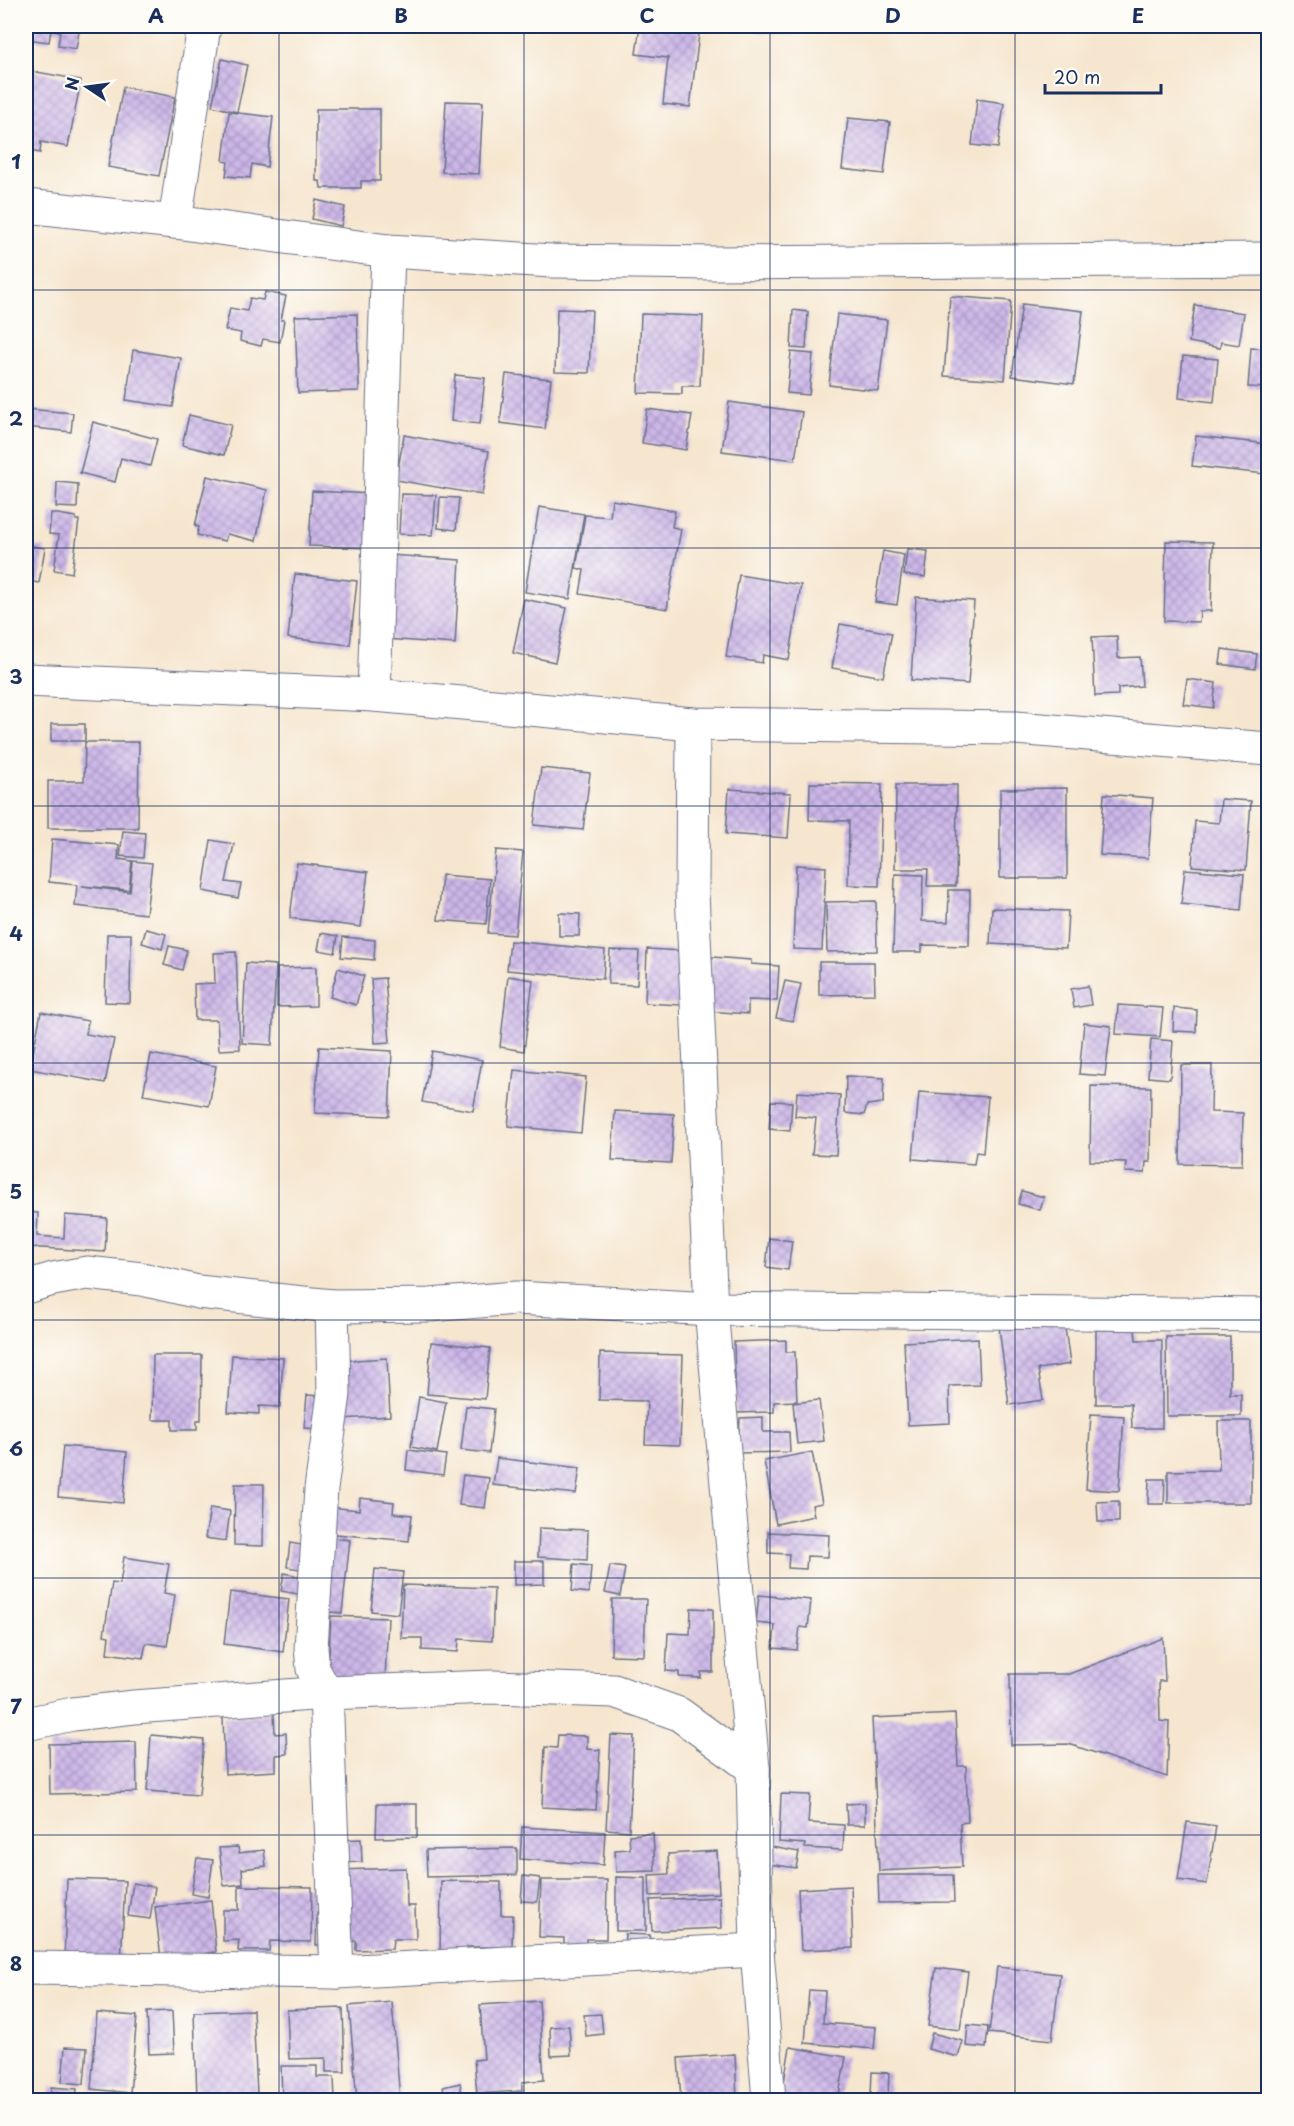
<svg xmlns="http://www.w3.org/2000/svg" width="1294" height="2126" viewBox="0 0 1294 2126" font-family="'Playpen Sans',sans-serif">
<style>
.building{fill:url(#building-cross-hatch)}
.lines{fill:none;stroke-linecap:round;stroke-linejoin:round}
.street-casing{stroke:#686f86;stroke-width:35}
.street{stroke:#fff;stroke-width:33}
.grid{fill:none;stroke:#1b2f5e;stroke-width:1.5;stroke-opacity:0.55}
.neatline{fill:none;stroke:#1b2f5e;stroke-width:2}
.grid-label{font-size:20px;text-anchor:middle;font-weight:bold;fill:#1b2f5e}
</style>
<defs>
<pattern id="building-cross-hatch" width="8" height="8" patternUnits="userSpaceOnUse" patternTransform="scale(1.5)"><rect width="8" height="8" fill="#cdb7e9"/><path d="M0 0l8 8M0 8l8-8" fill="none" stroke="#a695c0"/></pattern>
</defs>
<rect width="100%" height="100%" fill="#fdfcf7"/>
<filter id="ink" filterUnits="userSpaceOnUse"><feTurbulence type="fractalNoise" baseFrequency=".0167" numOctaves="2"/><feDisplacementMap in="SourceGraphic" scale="12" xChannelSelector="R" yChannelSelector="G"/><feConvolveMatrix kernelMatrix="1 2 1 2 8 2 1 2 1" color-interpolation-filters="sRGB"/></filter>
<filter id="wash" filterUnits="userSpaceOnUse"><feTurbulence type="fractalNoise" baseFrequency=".008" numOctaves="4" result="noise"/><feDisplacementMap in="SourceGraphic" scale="24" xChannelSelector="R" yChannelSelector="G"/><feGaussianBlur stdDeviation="1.35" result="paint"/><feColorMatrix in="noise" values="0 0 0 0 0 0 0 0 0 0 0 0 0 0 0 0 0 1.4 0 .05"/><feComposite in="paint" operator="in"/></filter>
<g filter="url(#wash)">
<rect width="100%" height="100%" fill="#f6e6cf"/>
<g id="blocks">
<g class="building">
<path d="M26,26H80L76,49L58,46L60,31L51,30L49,42L26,39Z"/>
<path d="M640,26H700L690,107L663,104L668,58L636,54Z"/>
<path d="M754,26H796L795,35L754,31Z"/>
<path d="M222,59L247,65L237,112L212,106Z"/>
<path d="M26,70L81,80L68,147L41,142L40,153L26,150Z"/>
<path d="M123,87L175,97L159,176L108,167Z"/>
<path d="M977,99L1004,103L998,148L972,145Z"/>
<path d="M446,101L483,102L479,174L442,172Z"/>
<path d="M316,109H380V181H361V188H321L320,181H316Z"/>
<path d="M229,112L273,117L267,167L252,164L250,178L226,176L228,162L223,161Z"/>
<path d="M848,118L890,122L884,174L842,169Z"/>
<path d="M316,200L345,207L341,226L312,219Z"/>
<path d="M265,292L286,296L281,320H284L280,342L263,339L261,346L240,341L241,333L225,330L230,308L247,311L250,298L263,300Z"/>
<path d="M950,296L1011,301L1005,380L944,376Z"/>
<path d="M1022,304L1083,311L1074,384L1012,376Z"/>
<path d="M1195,305L1244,313L1239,345L1221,342L1220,348L1189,342Z"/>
<path d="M557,309L592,310L589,373L555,372Z"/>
<path d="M793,310L808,312L806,349L791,348Z"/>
<path d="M357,314L359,391L298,393L295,316Z"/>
<path d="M641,314L703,316L700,386H682V394L638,393Z"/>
<path d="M837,314L887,320L878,391L829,385Z"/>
<path d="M1251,348L1268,349L1266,388L1248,387Z"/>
<path d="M133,350L181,358L173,407L126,400Z"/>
<path d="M791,352L813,354L809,395L787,393Z"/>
<path d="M1183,356L1218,359L1214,402L1179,398Z"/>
<path d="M506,374L551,379L545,429L500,423Z"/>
<path d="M455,375L485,378L480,424L451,421Z"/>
<path d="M729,402L802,412L795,460L722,451Z"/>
<path d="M26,409L73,413L71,432L26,427Z"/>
<path d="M647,409L692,415L686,450L642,443Z"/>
<path d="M189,415L231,425L224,455L182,445Z"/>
<path d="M93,422L157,439L150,466L121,458L115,482L80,473Z"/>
<path d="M404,435L489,451L482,495L396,480Z"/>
<path d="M1196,436L1268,444L1265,474L1192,466Z"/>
<path d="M207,476L267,490L256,541L227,534L225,541L197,535L199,527L195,526Z"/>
<path d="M57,482L78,484L77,508L56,507Z"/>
<path d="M312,491L373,494L370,548L309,546Z"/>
<path d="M401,494L436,495L433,535L399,534Z"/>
<path d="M440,497L459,498L456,530L438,528Z"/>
<path d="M612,500L675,511L672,527L681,529L667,609L580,594L584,570L576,568L585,515L610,517Z"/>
<path d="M539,507L584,514L570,599L525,592Z"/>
<path d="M51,513L76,517V520H79L72,573L54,570L59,535L49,534Z"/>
<path d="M1166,541L1213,542L1211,611H1200L1199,622L1164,621Z"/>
<path d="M26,545L45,548L39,583L26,581Z"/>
<path d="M907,549L928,551L925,577L904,575Z"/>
<path d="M883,551L904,555L897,605L875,602Z"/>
<path d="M390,555L460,560L455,644L385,639Z"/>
<path d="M295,574L357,581L350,645L288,638Z"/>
<path d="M739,575L801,585L789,660L763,655L762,663L726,657Z"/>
<path d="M916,597L974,601L968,684L911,680Z"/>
<path d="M524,599L567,608L555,662L513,653Z"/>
<path d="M840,624L892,633L883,677L832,668Z"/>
<path d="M1117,636L1118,658L1140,657L1142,686L1118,688V695L1095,696L1092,637Z"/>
<path d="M1222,649L1257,654L1255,669L1220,664Z"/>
<path d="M1187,679L1216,683L1213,708L1183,704Z"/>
<rect x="51" y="724" width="34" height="17"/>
<path d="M85,742H139L138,828H48V781H84Z"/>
<path d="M541,768L590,773L583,830L534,825Z"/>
<path d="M810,783L882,784L879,886L848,885L849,821L809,820Z"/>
<path d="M896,785H957L956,886H927L928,869H895Z"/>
<path d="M1067,788V878H1000V789Z"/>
<path d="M729,789L791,793L788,838L726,834Z"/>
<path d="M1104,794L1153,798L1148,858L1100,855Z"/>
<path d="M1221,799L1251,801L1246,870L1192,866L1195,821L1219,823Z"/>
<path d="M123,831L145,833L143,858L120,856Z"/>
<path d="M52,839L119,845L118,859L132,861L129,890L82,886L130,892L133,861L152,863L146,914L75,906L77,885L49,882Z"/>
<path d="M211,840L234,844L226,882L241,884L238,898L203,891Z"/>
<path d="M496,850L523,852L515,935L488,933Z"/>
<path d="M297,863L368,872L361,927L290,918Z"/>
<path d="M796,865L826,867L822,950L793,949Z"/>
<path d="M1185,869L1244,874L1241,910L1181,904Z"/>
<path d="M895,874L923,875L922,921L948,922L949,890H970L969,946L922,945V952H893Z"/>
<path d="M442,875L490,879L486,924L438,920Z"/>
<path d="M876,901L877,951L827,952L826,902Z"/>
<path d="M992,908L1068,911L1066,948L990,944Z"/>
<path d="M559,913L580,914L579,936H559Z"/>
<path d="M146,929L166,934L162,949L142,943Z"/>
<path d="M321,933L338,936L335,953L318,950Z"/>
<path d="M107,934H131L130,1003L105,1002Z"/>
<path d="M343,937L375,940L374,960L341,957Z"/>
<path d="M510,941L605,950L603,979L507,970Z"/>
<path d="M169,946L187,950L182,970L164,965Z"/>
<path d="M647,949L683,951L681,1005L645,1003Z"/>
<path d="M610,950L639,951L637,985L608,984Z"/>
<path d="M236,952L240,1049L219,1050L217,1020H195L194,984L215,983L214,953Z"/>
<path d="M712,957L751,960V964L779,966L777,1001L748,1000V1014L708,1011Z"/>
<path d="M819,962H874L875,994L819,995Z"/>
<path d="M246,963L276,965L272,1045L242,1043Z"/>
<path d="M316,967V1006L277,1007V968Z"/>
<path d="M338,968L364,976L356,1005L330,997Z"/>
<path d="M508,976L533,980L524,1051L500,1047Z"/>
<path d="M385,978L390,1042L375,1043L371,979Z"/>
<path d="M785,981L801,984L793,1021L776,1018Z"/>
<path d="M1088,986L1091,1005L1074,1008L1071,989Z"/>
<path d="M1118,1005L1163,1008L1160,1037L1116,1034Z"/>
<path d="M1174,1008L1197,1010L1196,1032L1173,1031Z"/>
<path d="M41,1012L88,1021L86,1034L114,1039L105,1083L30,1069Z"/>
<path d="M1084,1023L1111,1026L1105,1076L1079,1074Z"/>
<path d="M1151,1039L1173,1041L1170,1079L1148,1077Z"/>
<path d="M319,1047L392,1051L389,1116L315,1113Z"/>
<path d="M432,1051L482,1060L473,1111L422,1102Z"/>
<path d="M151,1054L216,1066L209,1106L143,1095Z"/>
<path d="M1181,1065H1212L1211,1112L1243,1113L1242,1165L1180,1164Z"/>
<path d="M514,1070L586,1077L581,1133L508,1126Z"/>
<path d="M846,1076L884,1078L883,1103L867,1105L864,1115L845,1113Z"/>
<path d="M1091,1086L1151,1087L1150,1162H1146L1145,1173L1125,1172L1126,1162L1090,1161Z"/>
<path d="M797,1092L840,1095L836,1155L812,1154L816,1118L795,1116Z"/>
<path d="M919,1092L988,1097L983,1153L976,1152L974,1164L913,1159Z"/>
<path d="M771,1101L792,1102L790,1131L769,1129Z"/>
<path d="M615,1111L674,1114L671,1163L612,1160Z"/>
<path d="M1022,1191L1044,1197L1040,1210L1018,1204Z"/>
<path d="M26,1212L38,1213L37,1236L64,1238L65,1215L107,1218L105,1252L26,1247Z"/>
<path d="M769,1238L792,1241L788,1270L766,1267Z"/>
<path d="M1064,1320L1070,1364L1038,1369L1043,1400L1009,1405L999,1327Z"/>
<path d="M1096,1330H1135L1136,1340H1162V1428H1132L1131,1404H1096Z"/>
<path d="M1166,1337H1230V1394H1241V1416H1167Z"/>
<path d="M978,1338L980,1385L949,1386L950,1423L908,1425L904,1342Z"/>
<path d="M786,1340V1352H795L797,1401L774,1402V1412L736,1413L734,1342Z"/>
<path d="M431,1342L490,1348L485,1399L427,1394Z"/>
<path d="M600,1353L683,1355L680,1445L645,1444L647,1401L599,1400Z"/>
<path d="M153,1355H202L201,1420H197V1430H172V1420H152Z"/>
<path d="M232,1355L283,1358L280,1407L259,1406V1414L228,1412Z"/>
<path d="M387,1358L390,1416L341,1419L339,1361Z"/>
<path d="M307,1395L321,1396L319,1429L304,1428Z"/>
<path d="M419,1397L446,1402L437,1452L411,1447Z"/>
<path d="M819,1400L824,1441L797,1444L793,1403Z"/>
<path d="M466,1406L494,1409L489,1453L461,1450Z"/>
<path d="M1091,1414L1124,1416L1119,1491L1086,1489Z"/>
<path d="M763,1417V1432H789L790,1452L738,1453L740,1418Z"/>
<path d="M1218,1421H1251V1503H1168V1471L1219,1470Z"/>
<path d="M63,1446L127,1452L123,1503L58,1497Z"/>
<path d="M408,1450L446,1455L443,1475L406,1470Z"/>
<path d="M812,1452L822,1503L812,1505L814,1516L776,1524L764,1461Z"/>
<path d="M497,1458L580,1468L576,1494L493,1485Z"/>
<path d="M463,1475L489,1478L485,1508L459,1505Z"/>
<path d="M1149,1479H1165L1164,1504H1148Z"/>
<path d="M235,1484H264L263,1546L234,1545Z"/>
<path d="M360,1498L394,1502L393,1513L412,1515L409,1541L325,1533L328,1507L359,1510Z"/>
<path d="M1119,1501V1522H1098L1097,1502Z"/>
<path d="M210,1508L230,1511L226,1541L205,1538Z"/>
<path d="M539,1528L588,1530L587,1560L538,1557Z"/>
<path d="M768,1532L829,1535L828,1557L807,1556L806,1569L788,1568L789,1554L768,1553Z"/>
<path d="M325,1537L350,1540L342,1613L317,1611Z"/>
<path d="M290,1543L308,1546L305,1570L287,1567Z"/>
<path d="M124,1557L169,1564L164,1593L175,1595L167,1646L146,1643L143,1658L107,1653L109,1636L104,1635L112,1583L120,1584Z"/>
<path d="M514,1561H544V1584L514,1585Z"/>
<path d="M574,1564L591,1566L589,1593L572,1591Z"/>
<path d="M610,1566L625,1568L620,1596L605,1593Z"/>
<path d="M375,1569L403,1572L398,1614L371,1611Z"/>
<path d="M284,1573L307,1578L303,1595L281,1591Z"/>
<path d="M403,1585L494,1588L492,1641L459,1639L458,1652L422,1650V1638H401Z"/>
<path d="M230,1592L289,1599L283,1652L224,1644Z"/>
<path d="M759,1595L811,1600L808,1628L800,1627L797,1650L773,1648L775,1625L756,1623Z"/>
<path d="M612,1599H646L644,1656L611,1655Z"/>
<path d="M691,1608L713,1609V1672H701V1678L679,1677V1672L666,1671L668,1633L690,1634Z"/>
<path d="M331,1616L388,1618L385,1679L328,1676Z"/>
<path d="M1163,1638L1165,1681H1159L1160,1721L1169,1722L1167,1777L1069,1744L1011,1745L1010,1674H1069Z"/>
<path d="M274,1713L275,1734L286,1733L287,1754L276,1755V1771L225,1774L223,1717Z"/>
<path d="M955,1714L958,1766H966L968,1822L960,1823L962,1867L879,1871L872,1718Z"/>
<path d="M151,1735L204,1740L199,1795L147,1791Z"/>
<path d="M558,1735L587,1736V1749L600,1750L596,1810L542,1807L545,1747L557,1748Z"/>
<path d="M611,1735L634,1736L629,1831L606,1829Z"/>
<path d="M136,1742L137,1792L50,1794L49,1744Z"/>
<path d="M781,1794L810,1795L808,1823L844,1825L843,1850L805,1848V1844L779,1842Z"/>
<path d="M865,1803V1825H847L846,1804Z"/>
<path d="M377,1804H417V1837L376,1838Z"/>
<path d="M1187,1822L1216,1826L1207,1884L1178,1880Z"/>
<path d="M522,1827L605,1832L603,1865L520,1859Z"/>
<path d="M653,1833L655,1871L616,1872L615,1850L630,1849L629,1835Z"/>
<path d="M361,1839L362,1862L335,1863V1840Z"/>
<path d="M238,1847L239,1853L264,1850L266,1866L242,1869L243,1884L224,1886L219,1848Z"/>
<path d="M772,1847L799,1852L796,1868L769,1864Z"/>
<path d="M517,1848V1875L427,1877L426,1850Z"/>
<path d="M717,1851L719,1893L650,1896L649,1875L669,1874L668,1854Z"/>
<path d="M197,1858L213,1860L208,1897L191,1894Z"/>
<path d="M406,1868L407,1906H415L416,1939H393L392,1949L356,1950V1941H339L337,1870Z"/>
<path d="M878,1875H953L954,1902L879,1903Z"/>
<path d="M523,1876L540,1878L537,1902L521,1901Z"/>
<path d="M616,1877L646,1878V1931H616Z"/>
<path d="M67,1879L125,1881L121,1963L64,1960Z"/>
<path d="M541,1880H607L606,1939H586V1949H564V1938L539,1937Z"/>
<path d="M441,1881L501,1882V1915H513L512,1947H467L466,1956H440Z"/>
<path d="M133,1883L155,1887L150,1919L128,1916Z"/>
<path d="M239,1886L312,1887L311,1942L270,1941L269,1951H238L239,1940L223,1941V1910H239Z"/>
<path d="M851,1886L853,1948L801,1950L798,1889Z"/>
<path d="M720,1897L722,1928L652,1931L650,1900Z"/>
<path d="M211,1900L216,1952L161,1959L155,1907Z"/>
<path d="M317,1913L332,1914L331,1945H316Z"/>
<path d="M625,1934L650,1935L649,1949L624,1948Z"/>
<path d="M997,1967L1060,1974L1052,2040L989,2033Z"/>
<path d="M936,1968L968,1972L960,2030L928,2026Z"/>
<path d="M809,1990L825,1991L823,2023L876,2027L874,2049L805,2043Z"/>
<path d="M539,2001L544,2080L522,2082V2091L477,2094L474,2060L484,2059L480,2005Z"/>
<path d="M392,2002L400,2100H357L349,2006Z"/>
<path d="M343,2008L345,2072H326V2058L289,2059L287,2010Z"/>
<path d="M253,2010L257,2094L197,2097L194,2012Z"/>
<path d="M172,2011L174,2053L149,2054L147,2012Z"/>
<path d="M97,2013L137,2016L130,2093L91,2089Z"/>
<path d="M601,2014L603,2034L586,2036L584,2015Z"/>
<path d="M968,2025L988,2027L986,2048L966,2046Z"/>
<path d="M569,2026L571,2055L551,2056L550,2027Z"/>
<path d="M932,2033L963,2041L958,2057L928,2049Z"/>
<path d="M65,2047L87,2048L84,2084L62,2082Z"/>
<path d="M790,2047L846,2057L838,2100H781Z"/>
<path d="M735,2054L737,2100H681L678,2058Z"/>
<path d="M281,2066H317V2077H334L335,2100H282Z"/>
<path d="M872,2072L889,2073L888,2096L871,2095Z"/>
<path d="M460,2083L463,2099L446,2100L443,2087Z"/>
<path d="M51,2087L77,2089L76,2100H50Z"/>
<path d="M528,2094V2100H487V2099Z"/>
<path d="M588,2096V2100H565V2099Z"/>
</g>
</g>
</g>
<g filter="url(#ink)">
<use href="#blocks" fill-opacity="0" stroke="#686f86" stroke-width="1.5"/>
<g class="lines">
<defs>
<g id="street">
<path d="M26,206L175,222L388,251L552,261L716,263L1268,259"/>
<path d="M175,222L204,26"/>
<path d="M26,680L374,695L693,724L1016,728L1268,749"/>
<path d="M374,695L388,251"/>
<path d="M693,724L692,892L711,1309L753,1768L757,1950L769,2100"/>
<path d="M26,1287L53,1279L87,1273L142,1279L198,1292L332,1306L430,1305L516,1298L711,1309L1268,1315"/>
<path d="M332,1306L334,1394L321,1489L311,1648L313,1669L326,1693L337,1972"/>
<path d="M26,1724L73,1714L134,1707L326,1693L492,1687L614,1691L679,1714L753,1768"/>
<path d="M26,1968L337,1972L757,1950"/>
</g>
</defs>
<use href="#street" class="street-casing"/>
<use href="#street" class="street"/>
</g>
</g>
<path class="grid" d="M279,26V2100M524,26V2100M770,26V2100M1015,26V2100M26,290H1268M26,548H1268M26,806H1268M26,1063H1268M26,1320H1268M26,1578H1268M26,1835H1268"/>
<rect width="1294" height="2126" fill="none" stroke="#fdfcf7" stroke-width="66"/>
<g transform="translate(87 87) rotate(283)" stroke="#fdfcf7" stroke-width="4.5" paint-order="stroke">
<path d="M0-4.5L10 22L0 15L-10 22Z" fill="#1b2f5e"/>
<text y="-9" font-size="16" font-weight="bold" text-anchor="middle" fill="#1b2f5e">N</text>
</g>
<path d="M1045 84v9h116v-9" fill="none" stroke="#1b2f5e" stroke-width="3"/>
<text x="1054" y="84" font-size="18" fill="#1b2f5e" stroke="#fdfcf7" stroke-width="4.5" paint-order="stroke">20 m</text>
<rect x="33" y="33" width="1228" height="2060" class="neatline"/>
<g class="grid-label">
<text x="156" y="23">A</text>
<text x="401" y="23">B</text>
<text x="647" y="23">C</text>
<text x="893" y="23">D</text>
<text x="1138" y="23">E</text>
<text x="16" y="169">1</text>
<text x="16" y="426">2</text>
<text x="16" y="684">3</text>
<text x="16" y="941">4</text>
<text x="16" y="1199">5</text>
<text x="16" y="1456">6</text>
<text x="16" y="1714">7</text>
<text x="16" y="1971">8</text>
</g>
</svg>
